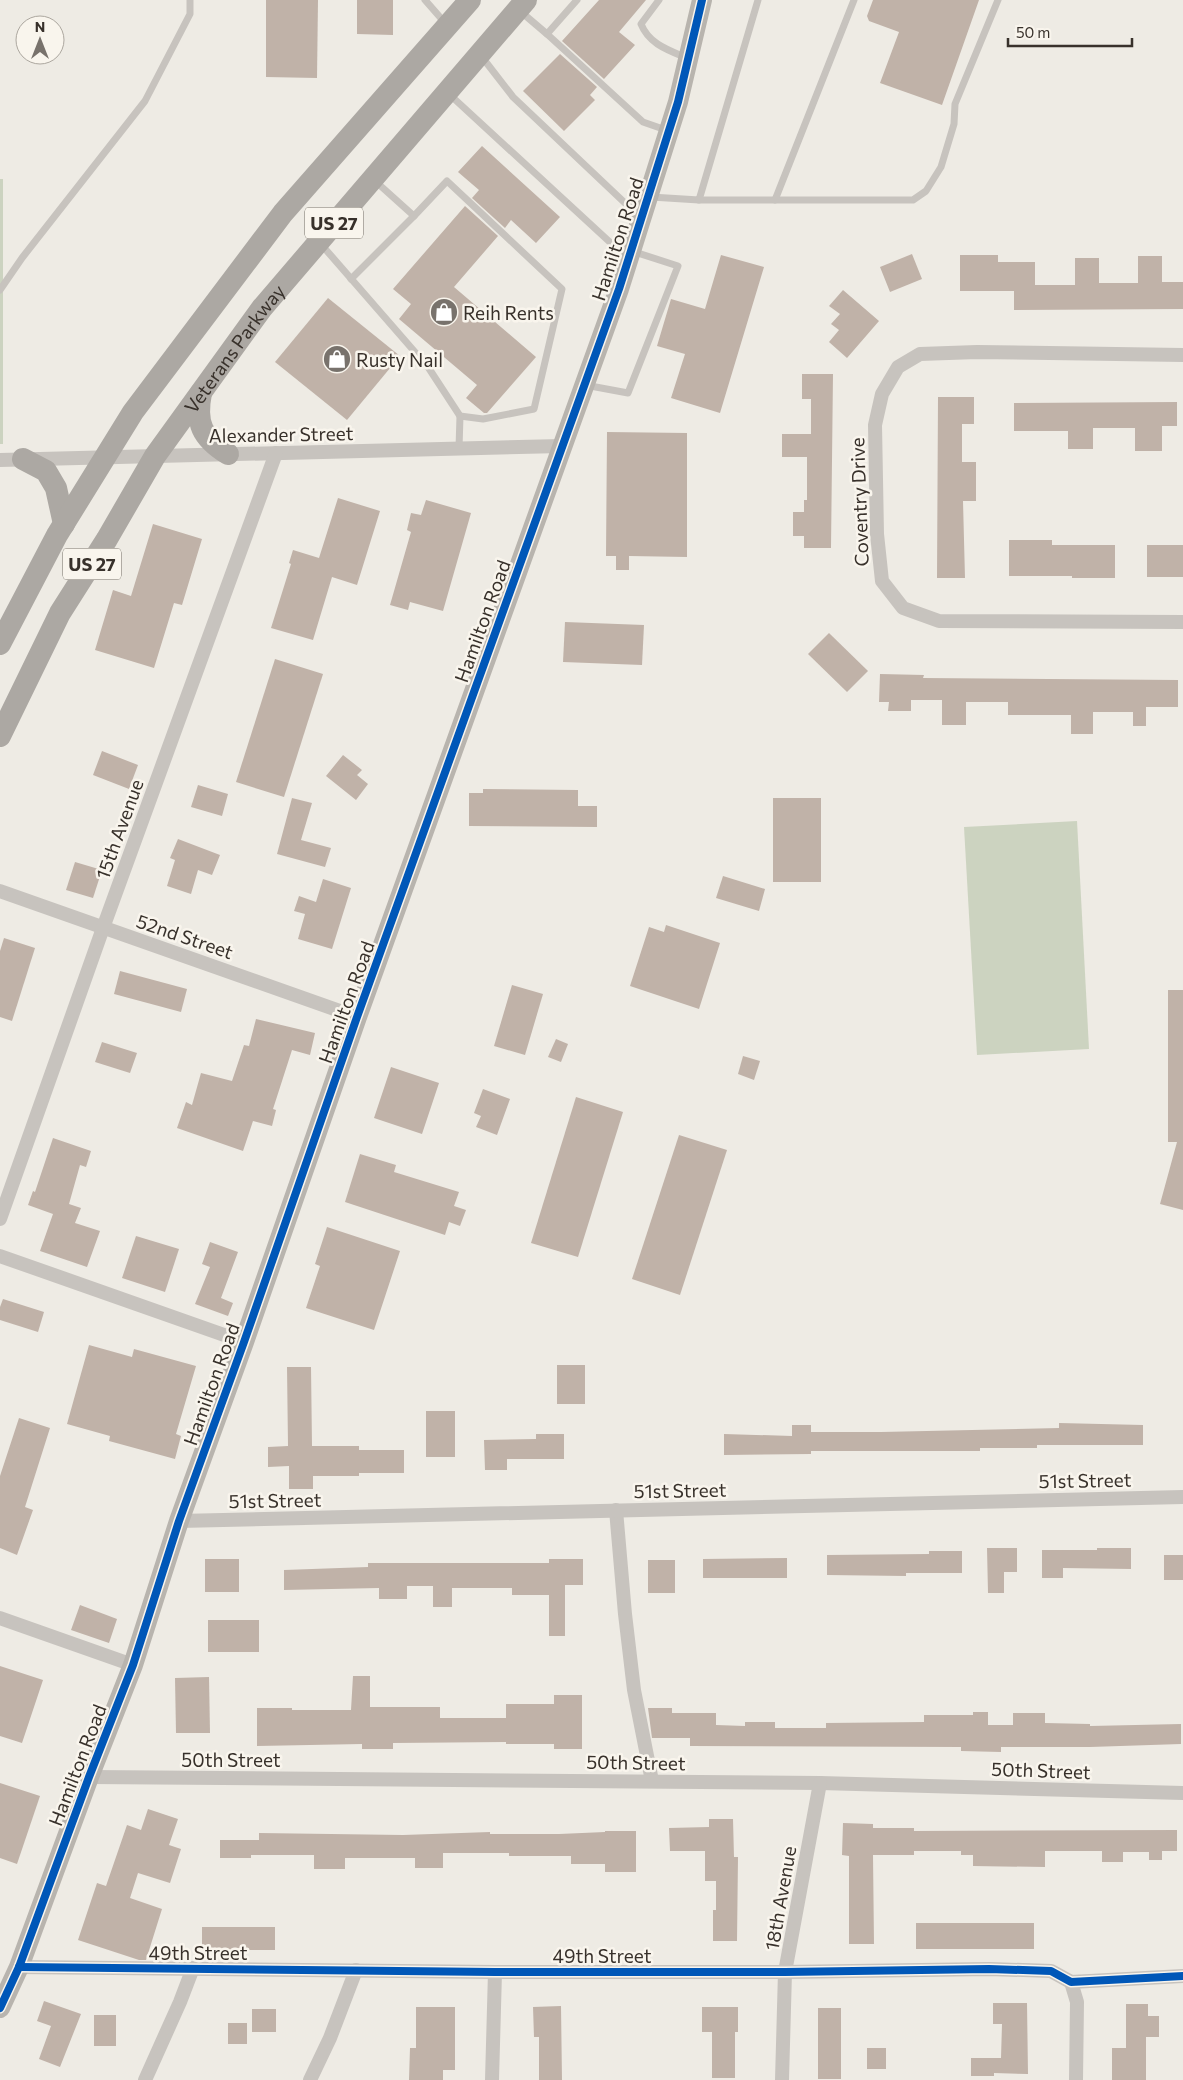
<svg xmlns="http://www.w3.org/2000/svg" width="1183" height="2080" viewBox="0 0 1183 2080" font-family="Commissioner,sans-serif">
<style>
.green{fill:#ccd3c0}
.building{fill:#c0b2a8}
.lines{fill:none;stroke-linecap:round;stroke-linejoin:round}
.lane{stroke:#c7c3be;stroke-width:7}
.street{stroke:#c7c3be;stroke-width:14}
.secondary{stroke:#b8b4ae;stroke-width:20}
.primary{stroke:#aca8a3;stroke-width:22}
.cycleway-casing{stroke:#f9f5ed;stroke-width:11}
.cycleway{stroke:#0057b8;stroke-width:8}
.labels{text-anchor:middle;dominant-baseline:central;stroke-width:5;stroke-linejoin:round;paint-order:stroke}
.shield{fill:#f9f5ed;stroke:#726c65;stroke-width:1}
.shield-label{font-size:18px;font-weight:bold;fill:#38312b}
.street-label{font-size:19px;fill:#38312b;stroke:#f9f5ed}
.poi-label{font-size:19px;fill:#38312b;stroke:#f9f5ed;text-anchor:start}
</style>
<rect width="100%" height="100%" fill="#eeebe4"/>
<g class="green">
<rect x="0" y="179" width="3" height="265"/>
<path d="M1077,821L1089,1049L977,1055L964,827Z"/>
</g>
<g class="building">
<path d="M266,0H318L317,78L266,77Z"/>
<path d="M357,0H393V35L357,34Z"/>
<path d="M599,0H646L619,32L635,45L604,79L562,41Z"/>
<path d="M873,0H979L942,105L880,83L899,32L869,21L867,16Z"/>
<path d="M560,54L597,87L590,95L595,100L564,131L523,91Z"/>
<path d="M482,146L560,217L536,243L511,220L505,228L472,198L479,190L458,172Z"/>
<path d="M465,206L498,236L454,287L536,357L487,413H484L466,398L477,385L399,319L411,304L393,289Z"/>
<path d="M912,254L922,279L890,292L880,267Z"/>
<path d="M721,255L764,267L720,413L671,398L685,354L657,346L671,299L705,309Z"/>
<path d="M960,255H998V262H1035V285H1075V258H1099V283H1138V256H1162V282H1183V309L1014,310V291H960Z"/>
<path d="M843,290L879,321L847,358L829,342L839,330L831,324L840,314L829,306Z"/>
<path d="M328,298L400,356L347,420L275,362Z"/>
<path d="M802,374H833L831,548H804V536H793V512H804V500H807V457H782V434H811V399H802Z"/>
<path d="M938,397H974V424H962V462H976V501H963L965,578H937Z"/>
<path d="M1177,402V426H1162V451H1135V428H1093V449H1068V431H1014V403Z"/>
<path d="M607,432L687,433V557L629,556V570H616V556H606Z"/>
<path d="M338,498L380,511L357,585L332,577L313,640L271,628L291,564L289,563L293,550L319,558Z"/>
<path d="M426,500L471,513L443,611L410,602L408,610L390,605L411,532L407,530L411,513L421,515Z"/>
<path d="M153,524L202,539L182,605L174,603L154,668L95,650L113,590L131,596Z"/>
<path d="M1009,540H1052V545H1115V578H1072V576H1009Z"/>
<rect x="1147" y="545" width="36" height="32"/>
<path d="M565,622L644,625L642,665L563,662Z"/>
<path d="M829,633L868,671L847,692L808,654Z"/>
<path d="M275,659L323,674L284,797L236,782Z"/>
<path d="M880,674L924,675L923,678L1178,680V707H1146V726H1133V712H1093V734H1071V715H1008V702H966V725H942V700H911V711H888L889,702H879Z"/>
<path d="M102,751L138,765L129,789L93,775Z"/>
<path d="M343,755L362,770L357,775L368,784L356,800L326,776Z"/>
<path d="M198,785L228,794L222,816L191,807Z"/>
<path d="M483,789L578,790V806H597V827L469,826V793H483Z"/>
<path d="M292,798L312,803L301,840L331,848L325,867L277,854Z"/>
<rect x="773" y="798" width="48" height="84"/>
<path d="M178,839L220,855L212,875L198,870L191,894L167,886L175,860L170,858Z"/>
<path d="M75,862L102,870L93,898L66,890Z"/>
<path d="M723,876L765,889L759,911L716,898Z"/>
<path d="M323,879L351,888L332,949L298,939L305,914L294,911L299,896L316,902Z"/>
<path d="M666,925L720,943L699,1009L630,986L649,927L664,932Z"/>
<path d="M4,938L35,948L12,1021L0,1017V951Z"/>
<path d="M120,971L187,989L181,1012L114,994Z"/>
<path d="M512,985L543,994L525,1055L494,1046Z"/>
<path d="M1168,990H1183V1210L1160,1204L1177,1142H1168Z"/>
<path d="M256,1019L315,1033L310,1055L292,1050L273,1109L276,1110L272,1126L253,1121L243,1151L177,1128L186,1102L192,1105L201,1073L232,1081L244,1045L249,1046Z"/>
<path d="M556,1039L568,1044L561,1062L548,1057Z"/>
<path d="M102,1042L137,1053L130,1073L95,1062Z"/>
<path d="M743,1056L760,1061L754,1080L738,1074Z"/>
<path d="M391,1067L439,1083L422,1134L374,1118Z"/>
<path d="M483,1089L510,1099L497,1135L476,1127L481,1116L474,1113Z"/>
<path d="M576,1097L623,1112L578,1257L531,1243Z"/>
<path d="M679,1135L727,1150L680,1295L632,1279Z"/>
<path d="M53,1138L91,1151L86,1167L80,1165L69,1204L81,1208L75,1223L100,1231L87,1267L40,1251L53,1214L28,1205L33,1191L35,1192Z"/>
<path d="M360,1154L396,1165L394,1172L459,1192L454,1206L466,1210L460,1226L449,1222L445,1235L345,1202Z"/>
<path d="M327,1227L400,1251L374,1330L306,1308L320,1266L315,1264Z"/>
<path d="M136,1236L179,1249L165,1292L122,1278Z"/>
<path d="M210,1242L238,1252L221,1298L233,1303L228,1316L195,1304L210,1267L202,1264Z"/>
<path d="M3,1299L44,1312L38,1332L0,1320V1307Z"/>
<path d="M89,1345L132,1357L134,1349L196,1366L176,1434L181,1436L175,1459L109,1441L110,1436L67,1424Z"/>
<rect x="557" y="1365" width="28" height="39"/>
<path d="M287,1367H311L312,1446H359V1450H404V1473H359V1476H313V1489H289V1466L268,1467V1447L288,1446Z"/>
<rect x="426" y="1411" width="29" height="46"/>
<path d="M19,1418L50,1428L25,1507L33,1510L17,1555L0,1548V1476Z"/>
<path d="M1059,1423L1143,1425V1445H1037V1448H980V1451H811V1454L724,1455V1434L792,1436V1425H811V1432H881L1059,1428Z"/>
<path d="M536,1434H564V1459H507V1470H485L484,1440L536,1439Z"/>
<path d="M987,1548H1017V1572H1004V1593H988Z"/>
<path d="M1097,1548H1131V1569L1063,1568V1578H1042V1550H1097Z"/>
<path d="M929,1551H962V1573H906V1576L827,1575V1555L929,1554Z"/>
<rect x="1164" y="1555" width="19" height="25"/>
<path d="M787,1558V1578H703V1559Z"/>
<rect x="205" y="1559" width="34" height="33"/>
<path d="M549,1559H583V1585H565V1636H549V1595H512V1588H452V1607H433V1586H407V1599H379V1588L284,1590V1570L368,1567V1563H549Z"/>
<rect x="648" y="1560" width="27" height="33"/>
<path d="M80,1605L117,1619L109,1643L71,1630Z"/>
<rect x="208" y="1620" width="51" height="32"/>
<path d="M0,1666L43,1680L22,1743L0,1736Z"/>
<path d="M353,1676H370V1707H440V1718H506V1704H554V1695H582V1749H554V1744H506V1742L393,1743V1749H362V1744L257,1746V1708H292V1710H351Z"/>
<path d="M209,1677L210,1733H176L175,1678Z"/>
<path d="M648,1708H672V1713H716V1725L745,1726V1722H775V1728H826V1723L924,1722V1715H973V1712H988V1725H1013V1713H1045V1723L1090,1724V1726L1181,1724V1744L1090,1747H1001V1752L961,1751V1747L690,1746V1738H652Z"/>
<path d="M0,1783L40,1796L17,1864L0,1858Z"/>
<path d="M148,1809L178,1819L169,1845L181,1849L170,1883L138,1873L130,1898L162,1909L146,1960H139L78,1940L97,1883L106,1886L127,1825L141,1830Z"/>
<path d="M709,1819H733L734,1857H738L737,1941H713V1910H716V1881H705V1851H670L669,1828L709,1827Z"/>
<path d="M843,1823L873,1824V1828H914V1831L1177,1830V1851H1162V1860H1149V1852H1123V1862H1102V1851H1045V1867L973,1866V1855H961V1851H914V1855H873L874,1944H849V1856L842,1855Z"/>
<path d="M605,1831H636V1872H605V1864H571V1856H509V1853H443V1868H415V1858H345V1869H314V1855H251V1858H220V1840H259V1833L403,1835L490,1832V1834H559L605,1832Z"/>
<rect x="916" y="1923" width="118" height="26"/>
<rect x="202" y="1927" width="73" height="23"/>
<path d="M44,2001L81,2014L60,2067L39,2059L51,2026L37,2021Z"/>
<path d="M993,2003H1027L1028,2074L994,2073V2076H971V2058H1001L1002,2024H993Z"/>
<path d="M1126,2004H1148V2016H1159V2037H1146V2080H1112V2048H1126Z"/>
<path d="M561,2006L562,2080H539V2037H534L533,2007Z"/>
<path d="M416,2007H455V2070H443V2080H409L410,2048H416Z"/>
<path d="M702,2007H738V2032H735V2078H712V2032H702Z"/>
<rect x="818" y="2008" width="23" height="71"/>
<rect x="252" y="2009" width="24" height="23"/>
<rect x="94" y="2015" width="22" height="31"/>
<rect x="228" y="2023" width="19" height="21"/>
<rect x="867" y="2048" width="19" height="21"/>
</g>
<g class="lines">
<g class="lane">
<path d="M425,0L446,24"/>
<path d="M659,0L641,24C649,44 668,50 687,58"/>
<path d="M520,11L547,34L577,0"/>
<path d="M547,34L643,122L666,130"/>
<path d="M482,57L513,97L626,204L642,213"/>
<path d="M449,94L613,245L678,266L628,393L585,385"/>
<path d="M651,197L699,200L758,0"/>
<path d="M699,200H913L926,191L941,167L954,124L955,104L998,0"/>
<path d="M775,200L854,0"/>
<path d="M320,243L428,367L460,416L483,419L534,409L562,289L447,181L414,216L374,180"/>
<path d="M351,279L414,216"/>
<path d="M0,290L22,258L145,101L190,14V0"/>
<path d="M459,448L460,416"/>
</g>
<g class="street">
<path d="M1183,355L977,352L920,354L898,367L882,394L875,425L877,534L882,581L903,608L939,621L1183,622"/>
<path d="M0,460L562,446"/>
<path d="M0,891L357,1017"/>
<path d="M0,1219L103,928L276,453"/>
<path d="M0,1256L244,1342"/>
<path d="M616,1510L625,1614L634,1690L652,1781"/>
<path d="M179,1521L1183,1497"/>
<path d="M0,1618L133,1665"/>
<path d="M89,1777L820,1783L1183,1793"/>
<path d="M19,1967L495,1972H785L989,1969L1051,1971L1071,1982L1183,1976"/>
<path d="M1071,1982L1077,2002L1076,2080"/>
<path d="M145,2080L180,2002L193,1968"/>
<path d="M310,2080L330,2038L356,1970"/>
<path d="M492,2080L495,1972"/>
<path d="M782,2080L785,1972L820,1783"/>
</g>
<path class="secondary" d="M0,2008L19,1967L89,1777L133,1665L179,1521L244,1342L357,1017L619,289L678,102L702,0"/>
<g class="primary">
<path d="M201,393C195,423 202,438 228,454"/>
<path d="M23,459L46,471L56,488L64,524"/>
<path d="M0,644L57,535L133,412L283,213L470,0"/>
<path id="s1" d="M0,736L60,613L107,539L155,456L262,308L526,0"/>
</g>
<defs>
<g id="cycleway">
<path d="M19,1967L495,1972H785L989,1969L1051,1971L1071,1982L1183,1976"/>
<path d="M0,2008L19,1967L89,1777L133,1665L179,1521L244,1342L357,1017L619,289L678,102L702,0"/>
</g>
</defs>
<use href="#cycleway" class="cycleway-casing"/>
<use href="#cycleway" class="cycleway"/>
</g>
<defs>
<symbol id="shop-disc" viewBox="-11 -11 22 22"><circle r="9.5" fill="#78726c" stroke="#f9f5ed"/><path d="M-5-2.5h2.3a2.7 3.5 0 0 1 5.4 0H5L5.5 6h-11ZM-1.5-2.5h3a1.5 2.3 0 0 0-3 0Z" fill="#fff"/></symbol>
</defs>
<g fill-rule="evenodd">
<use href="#shop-disc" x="428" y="296" width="32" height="32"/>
<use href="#shop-disc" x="321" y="343" width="32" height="32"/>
</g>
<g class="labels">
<g class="shield">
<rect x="305" y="207.5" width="58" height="31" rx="4"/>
<rect x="63" y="548.5" width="58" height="31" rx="4"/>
</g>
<g class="shield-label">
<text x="334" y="223">US 27</text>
<text x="92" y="564">US 27</text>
</g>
<g class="street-label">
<text transform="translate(617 239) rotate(-72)">Hamilton Road</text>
<text stroke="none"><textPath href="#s1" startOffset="454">Veterans Parkway</textPath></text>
<text transform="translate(281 434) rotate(-1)">Alexander Street</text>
<text transform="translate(859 502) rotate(-92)">Coventry Drive</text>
<text transform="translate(482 621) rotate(-70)">Hamilton Road</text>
<text transform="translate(119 829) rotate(-70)">15th Avenue</text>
<text transform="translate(185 936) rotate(19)">52nd Street</text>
<text transform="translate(346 1002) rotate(-70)">Hamilton Road</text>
<text transform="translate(211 1384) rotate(-70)">Hamilton Road</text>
<text transform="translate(1085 1480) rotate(-1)">51st Street</text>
<text transform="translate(680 1490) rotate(-1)">51st Street</text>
<text transform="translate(275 1500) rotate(-1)">51st Street</text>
<text x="231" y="1759">50th Street</text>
<text transform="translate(636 1762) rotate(1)">50th Street</text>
<text transform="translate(77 1765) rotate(-69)">Hamilton Road</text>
<text transform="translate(1041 1770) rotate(2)">50th Street</text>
<text transform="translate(780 1898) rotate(-80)">18th Avenue</text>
<text x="198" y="1952">49th Street</text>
<text x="602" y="1955">49th Street</text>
</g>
<g class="poi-label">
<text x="463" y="312">Reih Rents</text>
<text x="356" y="359">Rusty Nail</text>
</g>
</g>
<g transform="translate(40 40)"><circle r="24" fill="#f9f5ed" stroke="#aca79f"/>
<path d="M0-4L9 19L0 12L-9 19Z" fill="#78726c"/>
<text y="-8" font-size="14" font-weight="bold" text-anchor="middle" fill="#38312b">N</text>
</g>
<path d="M1008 38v8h124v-8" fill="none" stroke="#38312b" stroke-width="2.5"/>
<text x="1016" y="38" font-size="15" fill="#38312b" stroke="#f9f5ed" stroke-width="4" paint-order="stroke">50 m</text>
</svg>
